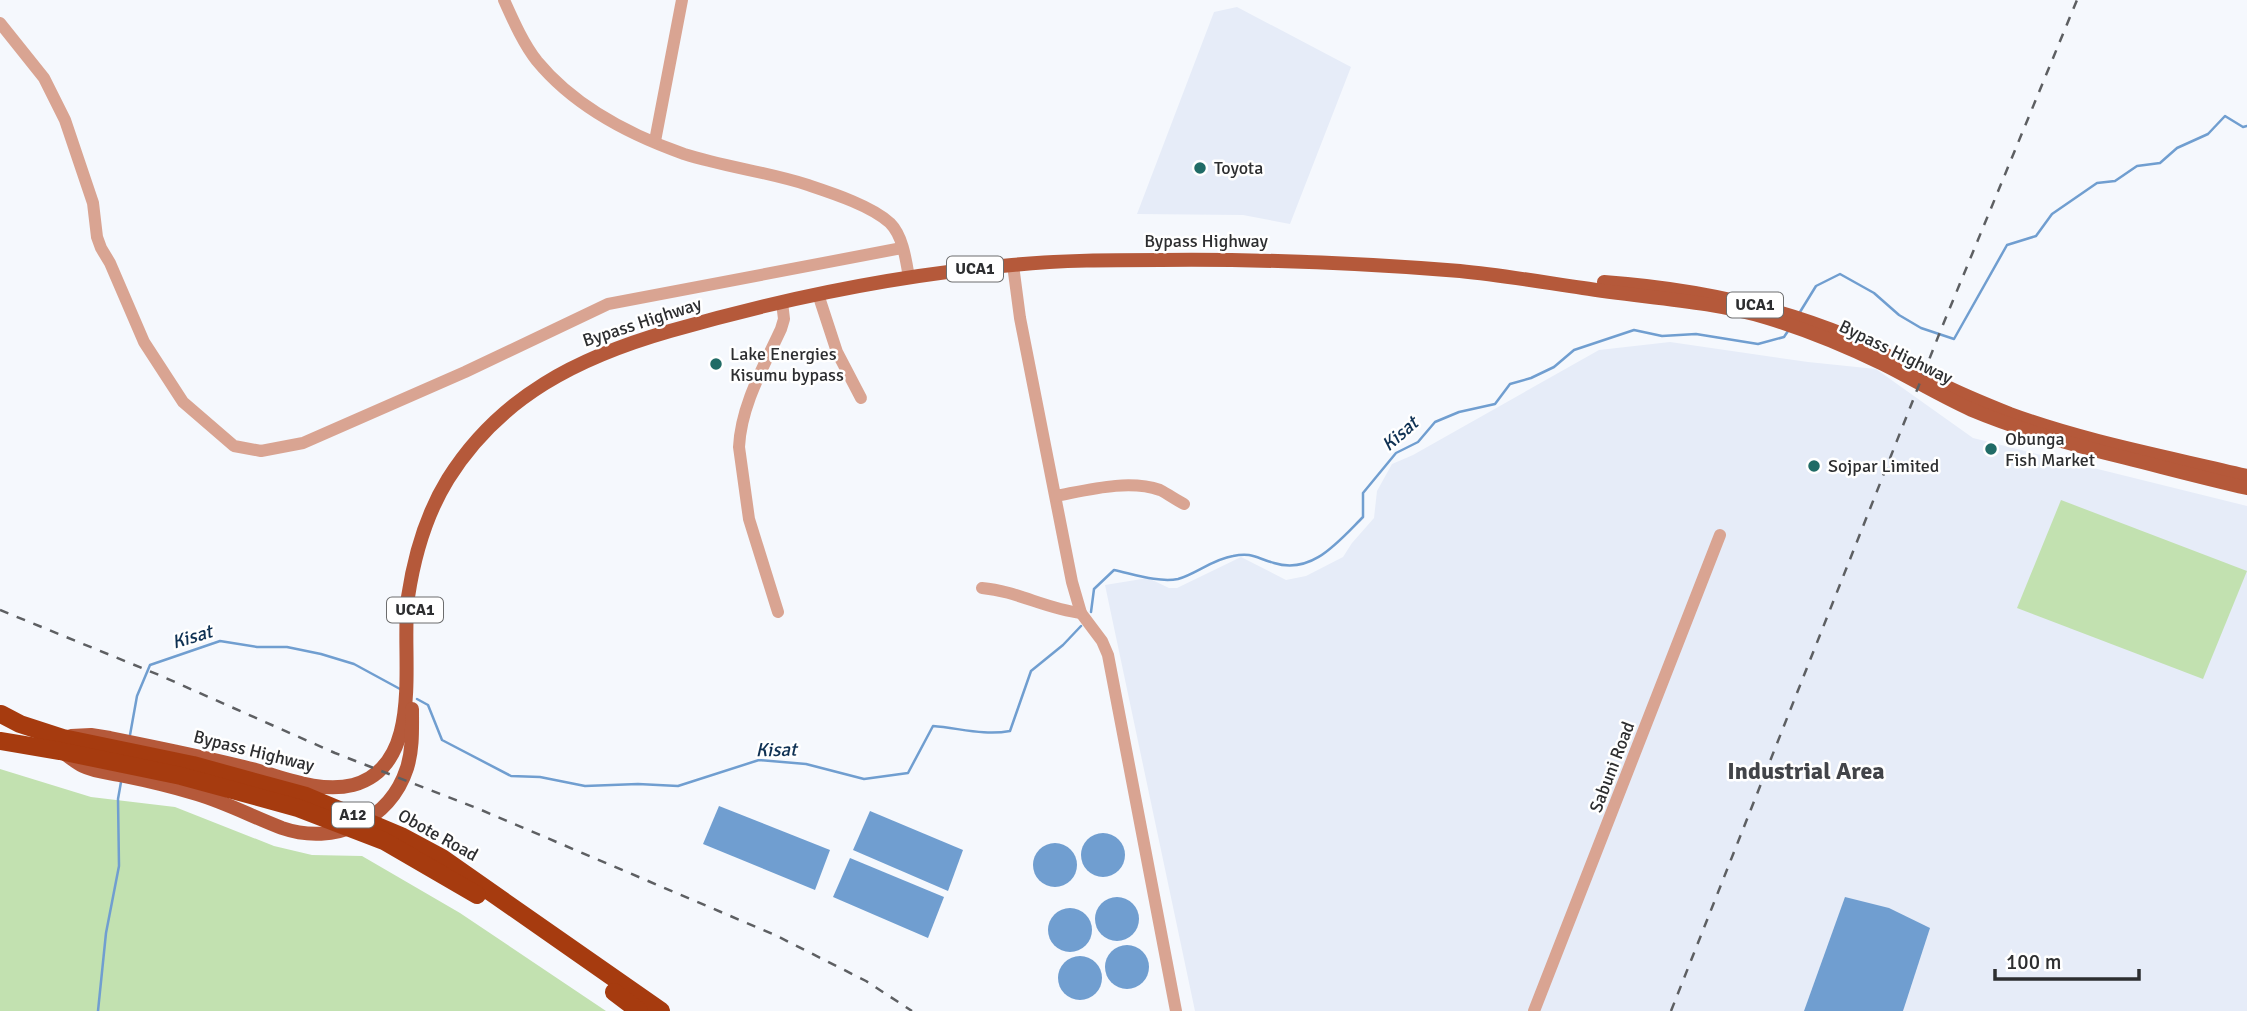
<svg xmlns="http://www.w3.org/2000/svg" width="2247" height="1011" viewBox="0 0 2247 1011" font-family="Signika,sans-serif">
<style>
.built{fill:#e6ecf8}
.green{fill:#c2e1b0}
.water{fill:#709ed0}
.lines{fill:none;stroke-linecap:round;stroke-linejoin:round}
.stream{stroke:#709ed0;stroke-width:2.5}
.minor{stroke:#d9a492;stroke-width:12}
.major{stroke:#b5593a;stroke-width:14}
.highway{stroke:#a63b0f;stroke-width:18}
.rail{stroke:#5d5f62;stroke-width:2.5;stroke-dasharray:9 9;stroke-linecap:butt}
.poi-dot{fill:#206b66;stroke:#fff;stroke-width:2.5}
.labels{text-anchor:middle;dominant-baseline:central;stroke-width:5;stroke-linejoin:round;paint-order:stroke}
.shield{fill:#fff;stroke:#6c6d6e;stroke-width:2}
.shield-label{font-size:16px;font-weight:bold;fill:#2d2e30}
.poi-label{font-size:18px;fill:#2d2e30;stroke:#fff;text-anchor:start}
.street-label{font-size:18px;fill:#2d2e30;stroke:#fff}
.water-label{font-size:19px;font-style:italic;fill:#0f3153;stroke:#fff}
.district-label{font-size:24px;font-weight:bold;fill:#424449;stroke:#fff}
</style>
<rect width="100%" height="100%" fill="#f5f8fd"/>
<g class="built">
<path d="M1237,7L1351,67L1290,224L1243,215L1137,214L1214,12Z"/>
<path d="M1670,342L1808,362L1876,369L1973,438L2247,506V1011H1195L1105,585L1148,578L1169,588H1177L1241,557L1286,580L1306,576L1343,557L1352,543L1374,518L1377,491L1392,464L1413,455L1599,350Z"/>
</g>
<g class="green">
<path d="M2061,500L2247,571L2203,679L2017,608Z"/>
<path d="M0,769L91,797L175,807L274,846L312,855L362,856L460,913L606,1011H0Z"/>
</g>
<g class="water">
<path d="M719,806L830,850L815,890L703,844Z"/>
<path d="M870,811L963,850L948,891L853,850Z"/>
<circle cx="1103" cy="855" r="22"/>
<circle cx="1055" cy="865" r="22"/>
<path d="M850,858L944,897L928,938L833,897Z"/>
<circle cx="1117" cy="919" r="22"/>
<path d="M1845,897L1889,908L1930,928L1903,1011H1804Z"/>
<circle cx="1070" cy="930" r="22"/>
<circle cx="1127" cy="967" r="22"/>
<circle cx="1080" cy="978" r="22"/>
</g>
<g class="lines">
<g class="stream">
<path d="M1800,312L1816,286L1840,274L1874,293L1899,315L1921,328L1954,339L2007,245L2036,236L2052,214L2097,183L2115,181L2137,166L2160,163L2177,148L2208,134L2225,116L2243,127L2247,126"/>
<path d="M1091,612L1094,589L1114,570C1133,574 1159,583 1178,579C1196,574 1213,559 1233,556C1252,552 1256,558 1274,563C1312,575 1338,542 1363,517V493L1396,453L1418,442L1435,422L1459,412L1495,404L1510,384L1531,378L1554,367L1574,350L1634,330L1662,336L1696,334L1758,344L1784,337L1788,331"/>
<path d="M417,699L428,705L442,740L511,776L540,777L585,786L638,784L678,786L759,760L806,764L864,779L908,773L933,726C959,728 984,736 1010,731L1031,671L1063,645L1081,626"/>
<path d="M130,735L137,696L150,665L220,641L257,647H287L321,654L354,664L400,689"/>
<path d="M98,1011L106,933L119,866L118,799L121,782"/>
</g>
<g class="minor">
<path d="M504,0C513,20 523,43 537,61C574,106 630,135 684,154C725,167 768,172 808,185C832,193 872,206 890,223C903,236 906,260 909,278"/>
<path d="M0,23L44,78L65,120L93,203L97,237L101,248L110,263L144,342L183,402L234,446L261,451L303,443L465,372L608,304L902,248"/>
<path d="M655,141L682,0"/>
<path d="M1013,265L1020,318L1072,582L1081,613L1102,641L1108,655L1176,1011"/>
<path d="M818,294L837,352L861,398"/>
<path d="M1056,496C1088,490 1128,479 1160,490C1168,494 1176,500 1184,504"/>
<path d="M982,588C1017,591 1046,609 1081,613"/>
<path d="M778,612L749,519L739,447C741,405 764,366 781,329L784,319L782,302"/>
<path d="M1534,1011L1720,535"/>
</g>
<g class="major">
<path d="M1604,282C1688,288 1769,304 1847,336C1878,349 1907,367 1937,382C1960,394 1985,404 2010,414C2086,442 2168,457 2247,476"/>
<path d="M71,736L91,735L110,738C155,747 200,756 244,767C279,775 317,794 353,785C427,765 400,654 408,597C414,557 427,513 448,479C500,396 579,357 670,331C781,299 897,275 1012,265C1062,260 1111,260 1161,260C1261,259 1361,263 1460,271C1501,275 1542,282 1583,288C1645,298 1708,300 1768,318C1807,330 1846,346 1883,364C1913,379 1941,396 1972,410C2022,431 2073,445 2126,458C2166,468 2207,479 2247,488"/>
<path d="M65,754C71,758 77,763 83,766C95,772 111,773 124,776C149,781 173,787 197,794C227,803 253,817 282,828C334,846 390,821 407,768C413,749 412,729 412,709"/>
</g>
<g class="highway">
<path d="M1,714L20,724L63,738L193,765L306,796L401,836L442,858L661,1011"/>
<path d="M0,741L60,751L181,776L298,808L384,841L477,895"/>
<path d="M614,992L639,1011"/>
</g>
<g class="rail">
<path d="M0,610L159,675L335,753L479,809L775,935L866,981L912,1011"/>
<path d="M1671,1011L1942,327L2077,0"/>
</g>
</g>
<g class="poi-dot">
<circle cx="1200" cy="168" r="7"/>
<circle cx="716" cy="364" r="7"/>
<circle cx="1991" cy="449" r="7"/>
<circle cx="1814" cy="466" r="7"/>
</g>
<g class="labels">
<g class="shield">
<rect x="947" y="256.5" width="56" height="25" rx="5"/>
<rect x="1727" y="292.5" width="56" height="25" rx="5"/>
<rect x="387" y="597.5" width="56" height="25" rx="5"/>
<rect x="332" y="802.5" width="42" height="25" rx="5"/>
</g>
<g class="shield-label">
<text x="975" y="269">UCA1</text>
<text x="1755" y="305">UCA1</text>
<text x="415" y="610">UCA1</text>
<text x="353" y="815">A12</text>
</g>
<g class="poi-label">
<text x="1214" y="168">Toyota</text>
<text x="730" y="354">Lake Energies<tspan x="730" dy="21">Kisumu bypass</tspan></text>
<text x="2005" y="439">Obunga<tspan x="2005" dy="21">Fish Market</tspan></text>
<text x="1828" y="466">Sojpar Limited</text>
</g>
<g class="street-label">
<text x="1206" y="241">Bypass Highway</text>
<text transform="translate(642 322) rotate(-18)">Bypass Highway</text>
<text transform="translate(1896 352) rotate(26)">Bypass Highway</text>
<text transform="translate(254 751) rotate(14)">Bypass Highway</text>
<text transform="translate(1612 767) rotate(-69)">Sabuni Road</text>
<text transform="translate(438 835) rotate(29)">Obote Road</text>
</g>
<g class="water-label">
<text transform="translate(1400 434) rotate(-41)">Kisat</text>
<text transform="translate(192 637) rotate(-17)">Kisat</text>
<text transform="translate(776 750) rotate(-1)">Kisat</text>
</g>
<g class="district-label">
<text x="1806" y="771">Industrial Area</text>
</g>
</g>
<path d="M1995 969v10h144v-10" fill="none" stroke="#2d2e30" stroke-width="3.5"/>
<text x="2006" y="969" font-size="21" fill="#2d2e30" stroke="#ffffff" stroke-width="5" paint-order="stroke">100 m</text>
</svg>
